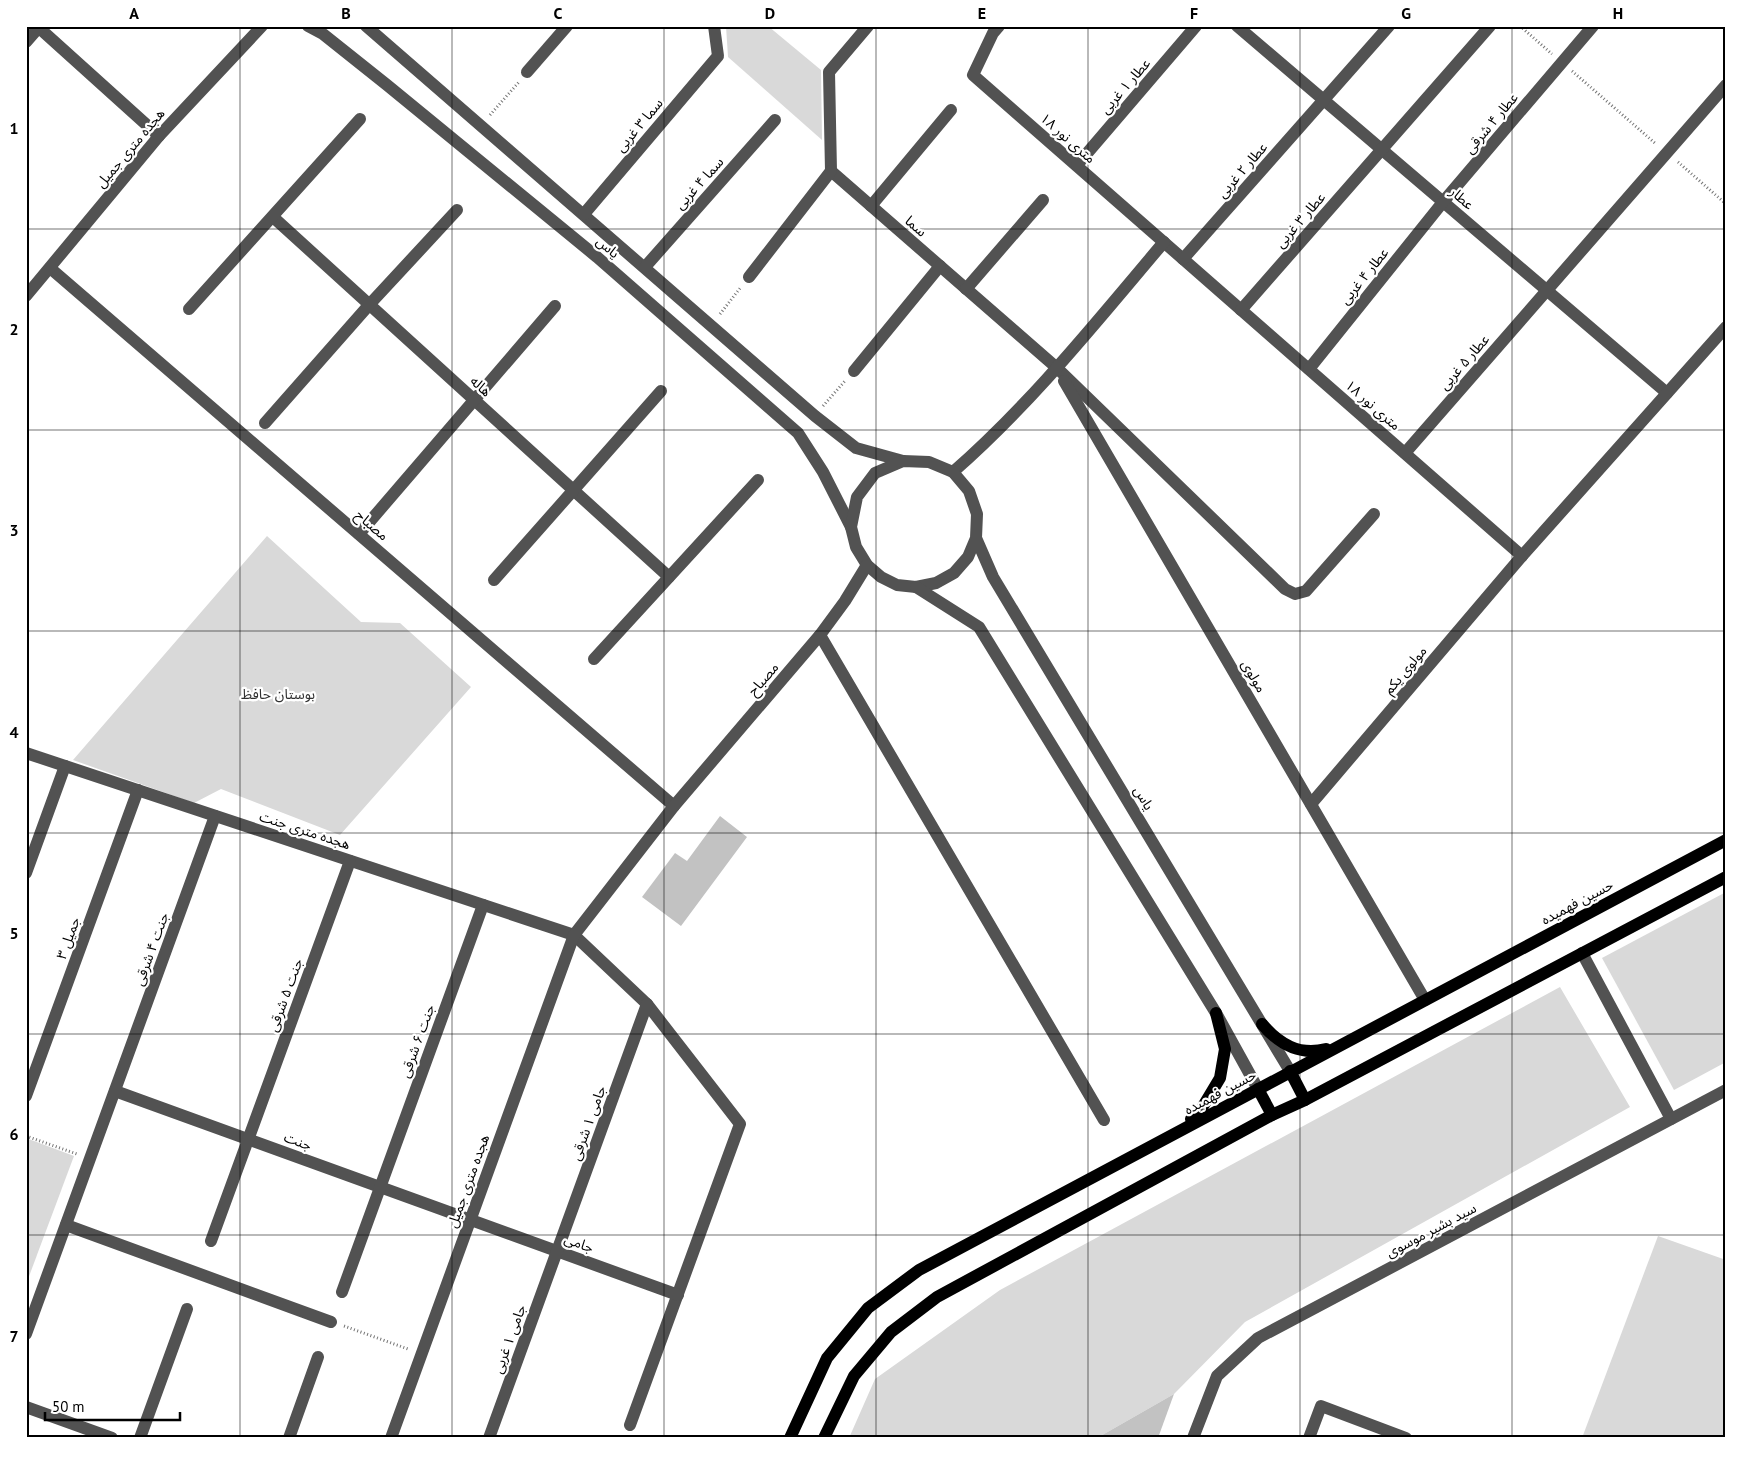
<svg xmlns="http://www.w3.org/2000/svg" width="1752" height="1464" viewBox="0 0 1752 1464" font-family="'PT Sans','Noto Sans Arabic',sans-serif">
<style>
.green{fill:#d9d9d9}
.building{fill:#c2c2c2}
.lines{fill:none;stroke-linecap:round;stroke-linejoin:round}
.path{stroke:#747474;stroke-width:3;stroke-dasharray:1 2.5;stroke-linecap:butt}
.minor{stroke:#525252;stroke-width:12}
.major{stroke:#000;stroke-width:12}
.grid{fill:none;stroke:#000;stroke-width:1;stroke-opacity:0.55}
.labels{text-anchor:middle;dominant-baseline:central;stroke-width:4.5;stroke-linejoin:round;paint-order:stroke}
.street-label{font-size:14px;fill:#000;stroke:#fff}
.park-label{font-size:14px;fill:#303030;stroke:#fff}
.neatline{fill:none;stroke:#000;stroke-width:2}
.grid-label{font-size:16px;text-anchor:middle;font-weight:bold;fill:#000}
</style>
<rect width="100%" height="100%" fill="#fff"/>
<g class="green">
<path d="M726,26H768L821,70L822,140L728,57Z"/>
<path d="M267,536L361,622L400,623L471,687L340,835L221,789L194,803L73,760Z"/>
<path d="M1726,892V1062L1674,1090L1602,958Z"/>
<path d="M1560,987L1630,1107L1245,1322L1174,1394L1097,1438H849L875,1379L1000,1290Z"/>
<path d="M26,1138L74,1156L28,1279L26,1278Z"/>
<path d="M1658,1236L1726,1260V1438H1582Z"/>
</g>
<g class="building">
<path d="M720,816L747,837L681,926L642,897L675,853L687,861Z"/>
<path d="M1174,1394L1158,1438H1097Z"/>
</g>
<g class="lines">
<g class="path">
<path d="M1520,26L1552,54"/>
<path d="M1572,71L1656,144"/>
<path d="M490,115L519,82"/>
<path d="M1678,162L1726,204"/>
<path d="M720,314L741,287"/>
<path d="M823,406L845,381"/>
<path d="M26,1136L77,1154"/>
<path d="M344,1326L408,1349"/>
</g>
<g class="minor">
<path d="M37,26L159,136"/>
<path d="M308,26L323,34L387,85L597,257L798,433L823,472L851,527"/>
<path d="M366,26L815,416L856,448L903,461"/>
<path d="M868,26L829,72L831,171L1057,368L1285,589L1295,594L1306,591L1374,514"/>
<path d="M999,26L993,33L973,75L1522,556"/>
<path d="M1237,26L1667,393"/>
<path d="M26,42L40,26"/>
<path d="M527,72L567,26"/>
<path d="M1077,165L1196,26"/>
<path d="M871,206L951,110"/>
<path d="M584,214L718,56L714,26"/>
<path d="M273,217L669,577"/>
<path d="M1183,259L1389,26"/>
<path d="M645,267L775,120"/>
<path d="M50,268L674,806"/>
<path d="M749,277L831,171"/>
<path d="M966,289L1043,200"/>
<path d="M26,296L159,136L262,26"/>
<path d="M189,309L360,119"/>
<path d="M1241,310L1490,26"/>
<path d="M1309,369L1443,202L1593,26"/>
<path d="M854,371L940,266"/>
<path d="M1064,381L1425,1000"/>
<path d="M265,423L369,305L457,210"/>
<path d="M1405,453L1726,85"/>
<path d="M953,472C1031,404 1097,321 1164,242"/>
<path d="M359,534L555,306"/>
<path d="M976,538L968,557L954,573L936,583L916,587L897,585L881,577L867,565L856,547L851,527L857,497L875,473L903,461L929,462L953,472L969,491L977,514L976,538L993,577L1290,1071"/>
<path d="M494,580L661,391"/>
<path d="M916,587L979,627L1216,1013L1258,1089"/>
<path d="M820,635L1104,1120"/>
<path d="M594,659L758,480"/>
<path d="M26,753L574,935L647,1004L740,1124L630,1425"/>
<path d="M1311,804L1522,556L1726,327"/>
<path d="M26,873L65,766"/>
<path d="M1582,953L1671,1119"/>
<path d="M115,1091L678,1295"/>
<path d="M26,1096L138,790"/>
<path d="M66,1225L331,1322"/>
<path d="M211,1241L350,861"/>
<path d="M342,1292L483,905"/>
<path d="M26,1334L215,816"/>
<path d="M26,1407L112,1438"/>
<path d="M140,1438L187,1309"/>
<path d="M289,1438L318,1357"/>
<path d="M391,1438L574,935L674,806L820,635L845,601L867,565"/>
<path d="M489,1438L647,1004"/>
<path d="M1193,1438L1217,1376L1258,1338L1726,1090"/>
<path d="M1309,1438L1321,1406L1406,1438"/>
</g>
<g class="major">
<path d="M1262,1024C1279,1044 1299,1056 1326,1049"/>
<path d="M1290,1071L1305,1100"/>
<path d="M1258,1089L1272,1115"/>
<path d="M1191,1119L1202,1108L1220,1078L1225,1049L1216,1013"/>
<path d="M790,1438L827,1358L868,1308L919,1270L1726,840"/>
<path d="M824,1438L854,1376L891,1332L937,1297L1272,1115L1305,1100L1726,877"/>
</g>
</g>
<path class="grid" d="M240,26V1438M452,26V1438M664,26V1438M876,26V1438M1088,26V1438M1300,26V1438M1512,26V1438M26,229H1726M26,430H1726M26,631H1726M26,833H1726M26,1034H1726M26,1235H1726"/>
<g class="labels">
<g class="street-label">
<text transform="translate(1125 86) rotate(-49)">عطار ۱ غربی</text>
<text transform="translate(1491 123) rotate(-50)">عطار ۴ شرقی</text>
<text transform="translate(639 125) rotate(-50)">سما ۳ غربی</text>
<text transform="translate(1068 138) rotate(41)">۱۸ متری نور</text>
<text transform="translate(130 148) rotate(-50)">هجده متری جمیل</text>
<text transform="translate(1242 170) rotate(-49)">عطار ۲ غربی</text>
<text transform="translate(699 183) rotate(-48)">سما ۴ غربی</text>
<text transform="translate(1462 198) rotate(41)">عطار</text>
<text transform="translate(1300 220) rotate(-49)">عطار ۳ غربی</text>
<text transform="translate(916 226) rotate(41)">سما</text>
<text transform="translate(608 247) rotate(40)">یاس</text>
<text transform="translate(1364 276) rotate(-51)">عطار ۴ غربی</text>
<text transform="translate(1464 362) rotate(-49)">عطار ۵ غربی</text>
<text transform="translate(481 386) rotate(42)">هاله</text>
<text transform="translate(1373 405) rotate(41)">۱۸ متری نور</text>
<text transform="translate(372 525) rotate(41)">مصباح</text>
<text transform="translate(1405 670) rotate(-50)">مولوی یکم</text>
<text transform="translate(1254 676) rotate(60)">مولوی</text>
<text transform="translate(763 679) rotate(-49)">مصباح</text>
<text transform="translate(1144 798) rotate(59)">یاس</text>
<text transform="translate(305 830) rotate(18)">هجده متری جنت</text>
<text transform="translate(1577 902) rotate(-28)">حسین فهمیده</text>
<text transform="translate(68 938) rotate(-70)">جمیل ۳</text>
<text transform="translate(151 949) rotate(-70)">جنت ۴ شرقی</text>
<text transform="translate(285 995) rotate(-70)">جنت ۵ شرقی</text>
<text transform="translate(417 1041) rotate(-70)">جنت ۶ شرقی</text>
<text transform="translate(1220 1092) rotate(-28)">حسین فهمیده</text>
<text transform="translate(588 1123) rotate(-70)">جامی ۱ شرقی</text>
<text transform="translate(298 1141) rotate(20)">جنت</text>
<text transform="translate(468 1181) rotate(-70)">هجده متری جمیل</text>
<text transform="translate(1431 1230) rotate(-28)">سید بشیر موسوی</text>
<text transform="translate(579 1243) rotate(20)">جامی</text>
<text transform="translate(509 1339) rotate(-70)">جامی ۱ غربی</text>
</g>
<g class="park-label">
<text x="278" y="694">بوستان حافظ</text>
</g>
</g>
<rect width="1752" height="1464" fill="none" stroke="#ffffff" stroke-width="55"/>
<path d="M45 1412v8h135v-8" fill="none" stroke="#000000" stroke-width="2.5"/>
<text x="52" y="1412" font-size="15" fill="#000000" stroke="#ffffff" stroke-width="4" paint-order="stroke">50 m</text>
<rect x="28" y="28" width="1696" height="1408" class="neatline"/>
<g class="grid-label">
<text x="134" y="19">A</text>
<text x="346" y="19">B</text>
<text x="558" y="19">C</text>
<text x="770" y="19">D</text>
<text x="982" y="19">E</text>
<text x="1194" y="19">F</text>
<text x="1406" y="19">G</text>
<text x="1618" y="19">H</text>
<text x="14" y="134">1</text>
<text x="14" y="335">2</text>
<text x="14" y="536">3</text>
<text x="14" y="738">4</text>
<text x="14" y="939">5</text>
<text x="14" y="1140">6</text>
<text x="14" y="1342">7</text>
</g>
</svg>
